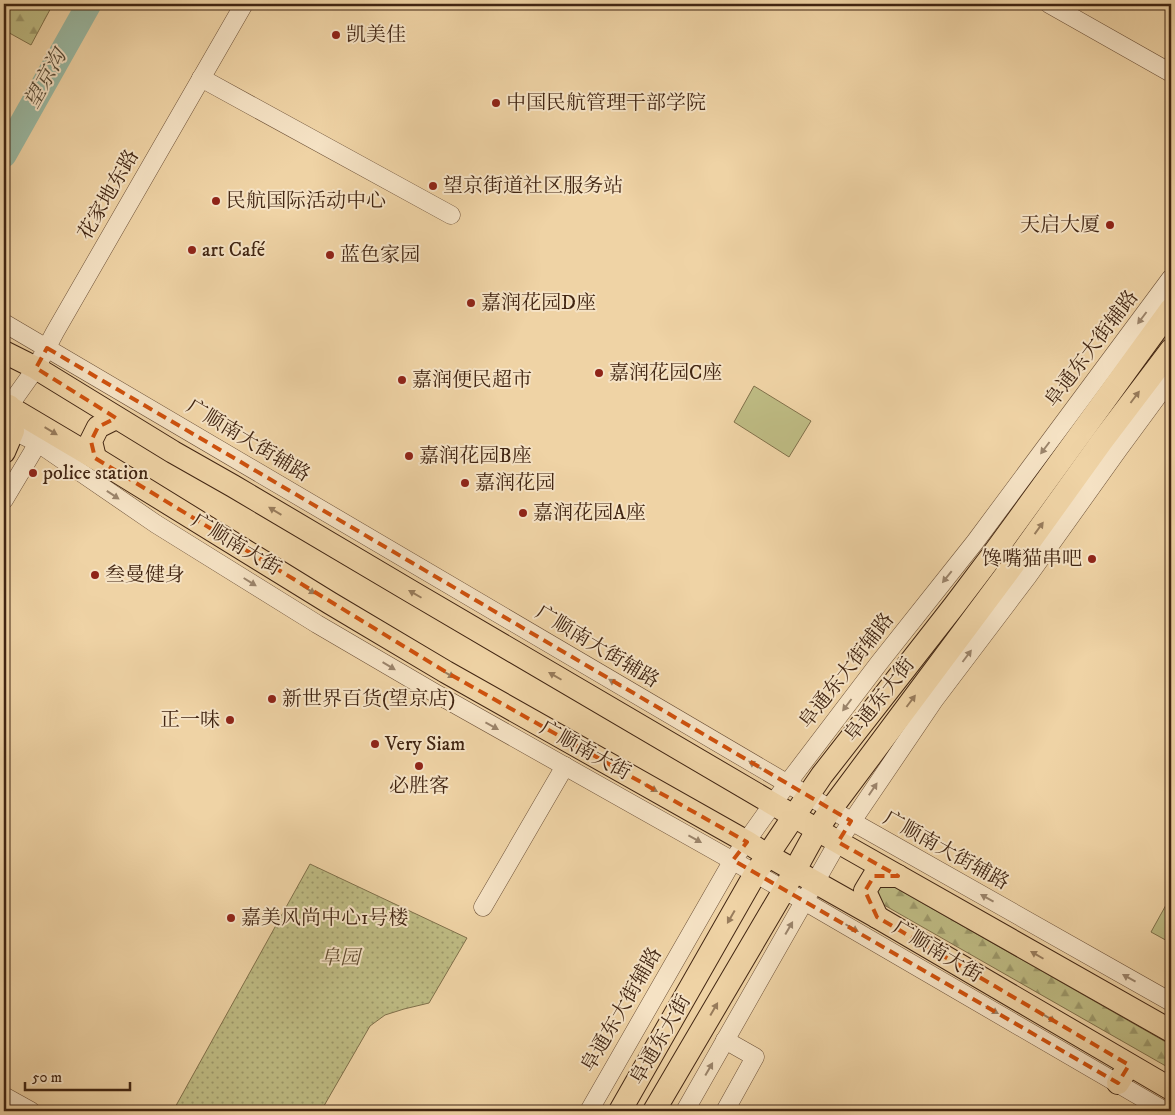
<svg xmlns="http://www.w3.org/2000/svg" width="1175" height="1115" viewBox="0 0 1175 1115" font-family="'IM FELL DW Pica','Noto Serif SC',serif">
<style>
.grass{fill:#bebb83;stroke:#80704a}
.forest{fill:url(#forest-firs);stroke:#80704a}
.park{fill:url(#park-dots);stroke:#80704a}
.lines{fill:none;stroke-linecap:round;stroke-linejoin:round}
.river{stroke:#9ab9a3;stroke-width:25}
.minor-casing{stroke:#6c5037;stroke-width:19}
.major-casing{stroke:#412512;stroke-width:24}
.minor{stroke:#f5e2c4;stroke-width:18}
.major{stroke:#efd3a5;stroke-width:22}
.oneway{fill:#9b846b}
.oneway2{fill:#987c5c}
.marked{fill:none;stroke:#cf510d;stroke-width:4;stroke-dasharray:10 6;stroke-linejoin:round}
.poi-dot{fill:#8f2418;stroke:#f5e2c4;stroke-width:2}
.labels{text-anchor:middle;dominant-baseline:central;stroke-width:4;stroke-linejoin:round;paint-order:stroke}
.poi-label{font-size:20px;fill:#412512;stroke:#f5e2c4;text-anchor:start}
.street-label{font-size:20px;fill:#412512;stroke:#f5e2c4}
.park-label{font-size:20px;font-style:italic;fill:#604a2e;stroke:#f5e2c4}
.water-label{font-size:21px;font-style:italic;fill:#574a36;stroke:#f5e2c4}
</style>
<defs>
<pattern id="forest-firs" width="22" height="20" patternUnits="userSpaceOnUse" patternTransform="scale(1.25)"><rect width="22" height="20" fill="#bebb83"/><path d="M5 1l3.5 6h-7zM16 11l3.5 6h-7z" fill="#9c986a"/></pattern>
<pattern id="park-dots" width="8" height="8" patternUnits="userSpaceOnUse" patternTransform="scale(1.25)"><rect width="8" height="8" fill="#bebb83"/><path d="M2 2h.1M6 6h.1" fill="none" stroke="#9c986a" stroke-width="1.8" stroke-linecap="round"/></pattern>
</defs>
<rect width="100%" height="100%" fill="#efd3a5"/>
<filter id="stains"><feTurbulence type="fractalNoise" baseFrequency=".004" numOctaves="4"/><feColorMatrix values="0 0 0 0 .2 0 0 0 0 .09 0 0 0 0 .02 0 0 0 .5 -.17"/></filter>
<radialGradient id="worn" r=".72"><stop offset=".6" stop-color="#630" stop-opacity="0"/><stop offset="1" stop-color="#630" stop-opacity=".3"/></radialGradient>
<g class="grass">
<path d="M754,386L811,421L789,457L734,422Z"/>
<path d="M1171,896V943L1151,932Z"/>
</g>
<g class="forest">
<path d="M4,4H53L31,45L4,30Z"/>
<path d="M884,881L1171,1045V1069L877,901V885Z"/>
</g>
<path class="park" d="M310,864L467,938L429,1003L404,1009L385,1015L370,1026L321,1111H173Z"/>
<g class="lines">
<path class="river" d="M4,155L89,4"/>
<defs>
<g id="minor">
<path d="M1049,4L1171,73"/>
<path d="M201,78L451,215"/>
<path d="M4,323L851,821L1171,1002"/>
<path d="M9,406L36,368L55,332L244,4"/>
<path d="M4,426L38,443L156,524L317,624L435,693L804,901L1165,1111"/>
<path d="M4,500L38,443"/>
<path d="M483,907L565,766"/>
<path d="M4,1096L31,1111"/>
<path d="M589,1111L733,860L787,784L879,663L975,542L1171,278"/>
<path d="M685,1111L838,842L935,699L1028,576L1118,450L1171,378"/>
<path d="M725,1111L755,1057L725,1040"/>
</g>
<g id="major">
<path d="M4,352L36,368L173,452L233,486L412,592L838,842L1171,1031"/>
<path d="M4,404L95,458L330,603L446,672L747,842L767,855L877,917L1171,1089"/>
<path d="M4,452L13,431L9,406"/>
<path d="M95,458L91,441L98,427L116,418"/>
<path d="M877,917L865,891L874,876H898"/>
<path d="M1118,1083L1129,1065"/>
<path d="M620,1111L755,874L794,816L822,775L954,606L991,557L1171,309"/>
<path d="M654,1111L784,890L817,830L831,809L1013,565L1102,441L1171,350"/>
</g>
</defs>
<use href="#minor" class="minor-casing"/>
<use href="#major" class="major-casing"/>
<use href="#minor" class="minor"/>
<use href="#major" class="major"/>
</g>
<defs><path id="oneway-solid" d="M-6-.8H1V-3.2L6.5 0L1 3.2V.8H-6Z" transform="scale(1.25)"/></defs>
<g class="oneway">
<use href="#oneway-solid" transform="translate(1142 318) rotate(127)"/>
<use href="#oneway-solid" transform="translate(1045 448) rotate(127)"/>
<use href="#oneway-solid" transform="translate(113 495) rotate(34)"/>
<use href="#oneway-solid" transform="translate(947 577) rotate(129)"/>
<use href="#oneway-solid" transform="translate(250 582) rotate(32)"/>
<use href="#oneway-solid" transform="translate(967 656) rotate(-53)"/>
<use href="#oneway-solid" transform="translate(389 666) rotate(31)"/>
<use href="#oneway-solid" transform="translate(615 683) rotate(-149)"/>
<use href="#oneway-solid" transform="translate(847 705) rotate(127)"/>
<use href="#oneway-solid" transform="translate(492 726) rotate(29)"/>
<use href="#oneway-solid" transform="translate(755 765) rotate(-149)"/>
<use href="#oneway-solid" transform="translate(873 789) rotate(-56)"/>
<use href="#oneway-solid" transform="translate(695 839) rotate(29)"/>
<use href="#oneway-solid" transform="translate(987 898) rotate(-151)"/>
<use href="#oneway-solid" transform="translate(789 928) rotate(-60)"/>
<use href="#oneway-solid" transform="translate(852 928) rotate(30)"/>
<use href="#oneway-solid" transform="translate(1129 978) rotate(-151)"/>
<use href="#oneway-solid" transform="translate(992 1010) rotate(30)"/>
<use href="#oneway-solid" transform="translate(709 1069) rotate(-60)"/>
</g>
<g class="oneway2">
<use href="#oneway-solid" transform="translate(1135 397) rotate(-53)"/>
<use href="#oneway-solid" transform="translate(51 431) rotate(31)"/>
<use href="#oneway-solid" transform="translate(275 511) rotate(-149)"/>
<use href="#oneway-solid" transform="translate(1039 528) rotate(-54)"/>
<use href="#oneway-solid" transform="translate(309 590) rotate(32)"/>
<use href="#oneway-solid" transform="translate(415 594) rotate(-150)"/>
<use href="#oneway-solid" transform="translate(448 674) rotate(30)"/>
<use href="#oneway-solid" transform="translate(555 676) rotate(-150)"/>
<use href="#oneway-solid" transform="translate(911 701) rotate(-53)"/>
<use href="#oneway-solid" transform="translate(651 788) rotate(29)"/>
<use href="#oneway-solid" transform="translate(731 917) rotate(120)"/>
<use href="#oneway-solid" transform="translate(1037 955) rotate(-150)"/>
<use href="#oneway-solid" transform="translate(714 1009) rotate(-60)"/>
<use href="#oneway-solid" transform="translate(1049 1018) rotate(31)"/>
</g>
<path class="marked" d="M47,348L851,821L838,842L898,876H874L865,891L877,917L1129,1065L1118,1083L733,860L747,842L446,672L95,458L91,441L98,427L116,418L36,368Z"/>
<g class="poi-dot">
<circle cx="336" cy="35" r="5"/>
<circle cx="496" cy="103" r="5"/>
<circle cx="433" cy="186" r="5"/>
<circle cx="216" cy="201" r="5"/>
<circle cx="1110" cy="225" r="5"/>
<circle cx="192" cy="250" r="5"/>
<circle cx="330" cy="255" r="5"/>
<circle cx="471" cy="303" r="5"/>
<circle cx="599" cy="373" r="5"/>
<circle cx="402" cy="380" r="5"/>
<circle cx="409" cy="456" r="5"/>
<circle cx="33" cy="473" r="5"/>
<circle cx="465" cy="483" r="5"/>
<circle cx="523" cy="513" r="5"/>
<circle cx="1092" cy="559" r="5"/>
<circle cx="95" cy="575" r="5"/>
<circle cx="272" cy="699" r="5"/>
<circle cx="230" cy="720" r="5"/>
<circle cx="375" cy="744" r="5"/>
<circle cx="419" cy="766" r="5"/>
<circle cx="231" cy="918" r="5"/>
</g>
<g class="labels">
<g class="poi-label">
<text x="346" y="35">凯美佳</text>
<text x="506" y="103">中国民航管理干部学院</text>
<text x="443" y="186">望京街道社区服务站</text>
<text x="226" y="201">民航国际活动中心</text>
<text x="1100" y="225" text-anchor="end">天启大厦</text>
<text x="202" y="250">art Café</text>
<text x="340" y="255">蓝色家园</text>
<text x="481" y="303">嘉润花园D座</text>
<text x="609" y="373">嘉润花园C座</text>
<text x="412" y="380">嘉润便民超市</text>
<text x="419" y="456">嘉润花园B座</text>
<text x="43" y="473">police station</text>
<text x="475" y="483">嘉润花园</text>
<text x="533" y="513">嘉润花园A座</text>
<text x="1082" y="559" text-anchor="end">馋嘴猫串吧</text>
<text x="105" y="575">叁曼健身</text>
<text x="282" y="699">新世界百货(望京店)</text>
<text x="220" y="720" text-anchor="end">正一味</text>
<text x="385" y="744">Very Siam</text>
<text x="419" y="786" text-anchor="middle">必胜客</text>
<text x="241" y="918">嘉美风尚中心1号楼</text>
</g>
<g class="street-label">
<text transform="translate(109 195) rotate(-60)">花家地东路</text>
<text transform="translate(1092 349) rotate(-53)">阜通东大街辅路</text>
<text transform="translate(248 441) rotate(31)">广顺南大街辅路</text>
<text transform="translate(236 545) rotate(31)">广顺南大街</text>
<text transform="translate(597 647) rotate(31)">广顺南大街辅路</text>
<text transform="translate(847 671) rotate(-52)">阜通东大街辅路</text>
<text transform="translate(880 700) rotate(-52)">阜通东大街</text>
<text transform="translate(585 751) rotate(29)">广顺南大街</text>
<text transform="translate(946 851) rotate(29)">广顺南大街辅路</text>
<text transform="translate(937 952) rotate(31)">广顺南大街</text>
<text transform="translate(622 1010) rotate(-60)">阜通东大街辅路</text>
<text transform="translate(661 1040) rotate(-60)">阜通东大街</text>
</g>
<g class="park-label">
<text x="340" y="958">阜园</text>
</g>
<g class="water-label">
<text transform="translate(46 79) rotate(-61)">望京沟</text>
</g>
</g>
<rect width="1175" height="1115" fill="none" stroke="#efd3a5" stroke-width="20"/>
<rect x="5" y="5" width="1165" height="1105" fill="none" stroke="#412512" stroke-width="2.5"/>
<rect x="10" y="10" width="1155" height="1095" fill="none" stroke="#412512"/>
<path d="M25 1082v8h105v-8" fill="none" stroke="#412512" stroke-width="2.5"/>
<text x="32" y="1082" font-size="15" fill="#412512" stroke="#f5e2c4" stroke-width="4" paint-order="stroke">50 m</text>
<rect width="100%" height="100%" filter="url(#stains)"/>
<rect width="100%" height="100%" fill="url(#worn)"/>
</svg>
